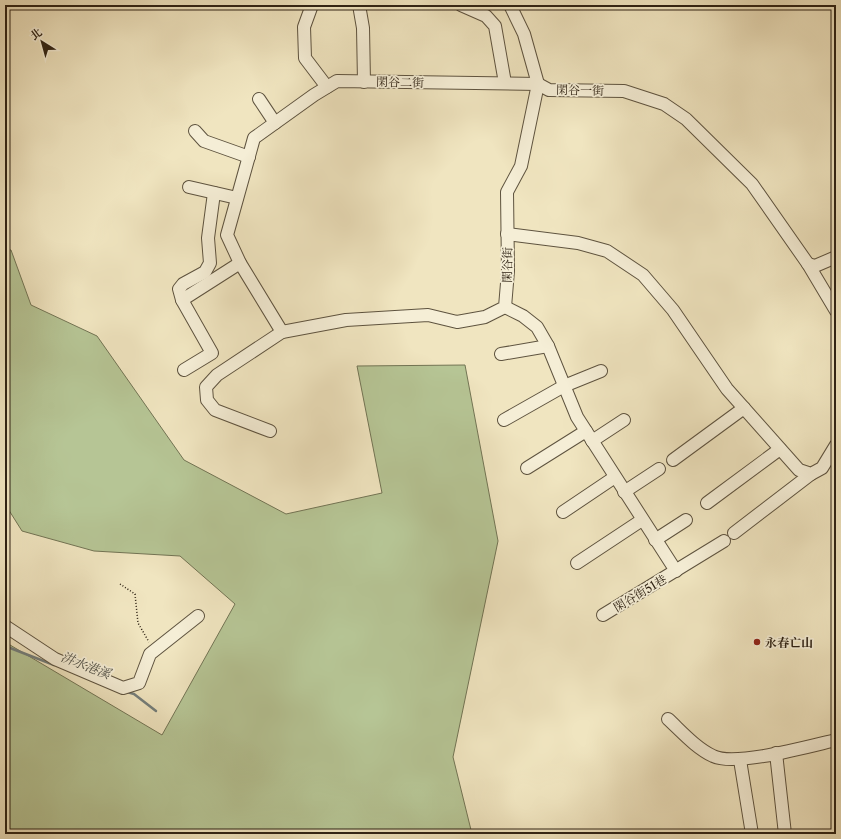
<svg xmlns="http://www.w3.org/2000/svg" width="841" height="839" viewBox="0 0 841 839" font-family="'Libre Caslon Text','Noto Serif TC',serif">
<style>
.green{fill:#b6c595;stroke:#727454}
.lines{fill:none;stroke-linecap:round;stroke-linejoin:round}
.stream{stroke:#737e7b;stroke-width:2.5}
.minor-casing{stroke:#5e533f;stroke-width:14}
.path{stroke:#2e2214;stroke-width:1.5;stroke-dasharray:1 2;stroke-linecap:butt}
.minor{stroke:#f5eed6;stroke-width:12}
.poi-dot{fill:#8f2418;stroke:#f5eed6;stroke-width:1.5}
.labels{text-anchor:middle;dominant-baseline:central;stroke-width:3.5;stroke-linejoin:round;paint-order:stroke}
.street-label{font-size:12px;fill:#2e2214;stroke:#f5eed6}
.poi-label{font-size:12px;font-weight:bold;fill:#2e2214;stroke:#f5eed6;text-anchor:start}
.water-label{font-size:13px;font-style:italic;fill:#505047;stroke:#f5eed6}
</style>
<rect width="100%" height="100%" fill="#f0e5c0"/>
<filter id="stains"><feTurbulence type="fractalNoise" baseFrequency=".005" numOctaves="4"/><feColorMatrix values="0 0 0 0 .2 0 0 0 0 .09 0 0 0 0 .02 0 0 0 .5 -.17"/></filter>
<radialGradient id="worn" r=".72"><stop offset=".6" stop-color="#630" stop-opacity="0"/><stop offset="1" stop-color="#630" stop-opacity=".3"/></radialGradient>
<path class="green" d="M5,249L11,250L31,305L97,336L184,460L286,514L382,493L357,366L465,365L498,541L453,757L472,834H5V642L162,735L235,604L180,556L94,551L22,531L5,504Z"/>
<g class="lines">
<g class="stream">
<path d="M5,646L54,665"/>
<path d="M127,692L134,694L156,711"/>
</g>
<defs>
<g id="minor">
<path d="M312,5L304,27L305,58L327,87"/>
<path d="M359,5L363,28L364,82"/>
<path d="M461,5L486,16L495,26L505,83"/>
<path d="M259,99L275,123"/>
<path d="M195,131L204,141L249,157"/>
<path d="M189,187L237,198"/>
<path d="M507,234L578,243L607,251L643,275L673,310L727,389L799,470L811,474L822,468L836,445"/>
<path d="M808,264L815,266L836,257"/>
<path d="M182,300L179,289L183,284L205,272L210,263L208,238L214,193"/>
<path d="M505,307L523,316L537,327L548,346L577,417L676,571"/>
<path d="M282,332L240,263L227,235L254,138L314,95L337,81L538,84L549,90L624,91L664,104L686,119L752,184L808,264L836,311"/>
<path d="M501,354L548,346"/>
<path d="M184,370L212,353L182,300L240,263"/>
<path d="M504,420L564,386L601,371"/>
<path d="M270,431L215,410L207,400L206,387L217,375L282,332L346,320L428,315L457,322L485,317L505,307L508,271L507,192L521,166L538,84L524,34L510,5"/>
<path d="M592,441L624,420"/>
<path d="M673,460L744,408"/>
<path d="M527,468L586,431"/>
<path d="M624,492L659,469"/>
<path d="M707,503L780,449"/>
<path d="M563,512L615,477"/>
<path d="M734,533L811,474"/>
<path d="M655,540L686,520"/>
<path d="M577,563L642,520"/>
<path d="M603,615L724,541"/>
<path d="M5,626L55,659L123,688L139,683L150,654L198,616"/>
<path d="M668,719C682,732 696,748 713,756C735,767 810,746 836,740"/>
<path d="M776,753L785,834"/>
<path d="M740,760L752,834"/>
</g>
</defs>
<use href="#minor" class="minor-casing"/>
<path class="path" d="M120,584L135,594L138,623L149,642"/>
<use href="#minor" class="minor"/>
</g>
<circle class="poi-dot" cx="757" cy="642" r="4"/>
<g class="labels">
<g class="street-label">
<text transform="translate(400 82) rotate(1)">閑谷二街</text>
<text transform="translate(580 90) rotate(1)">閑谷一街</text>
<text transform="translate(507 265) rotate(-89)">閑谷街</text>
<text transform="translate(640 593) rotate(-31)">閑谷街51巷</text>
</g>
<g class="poi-label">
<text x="765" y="642">永春亡山</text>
</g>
<g class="water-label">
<text transform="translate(86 665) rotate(21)">汫水港溪</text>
</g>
</g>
<rect width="841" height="839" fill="none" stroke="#f0e5c0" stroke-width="20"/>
<rect x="6" y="6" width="829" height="827" fill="none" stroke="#2e2214" stroke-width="2"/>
<rect x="10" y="10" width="821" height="819" fill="none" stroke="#2e2214"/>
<g transform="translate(42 42) rotate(323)" stroke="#f5eed6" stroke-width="3" paint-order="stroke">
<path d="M0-3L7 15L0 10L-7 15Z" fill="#2e2214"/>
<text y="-6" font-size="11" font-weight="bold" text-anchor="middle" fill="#2e2214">北</text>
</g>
<rect width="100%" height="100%" filter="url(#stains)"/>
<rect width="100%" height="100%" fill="url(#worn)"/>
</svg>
